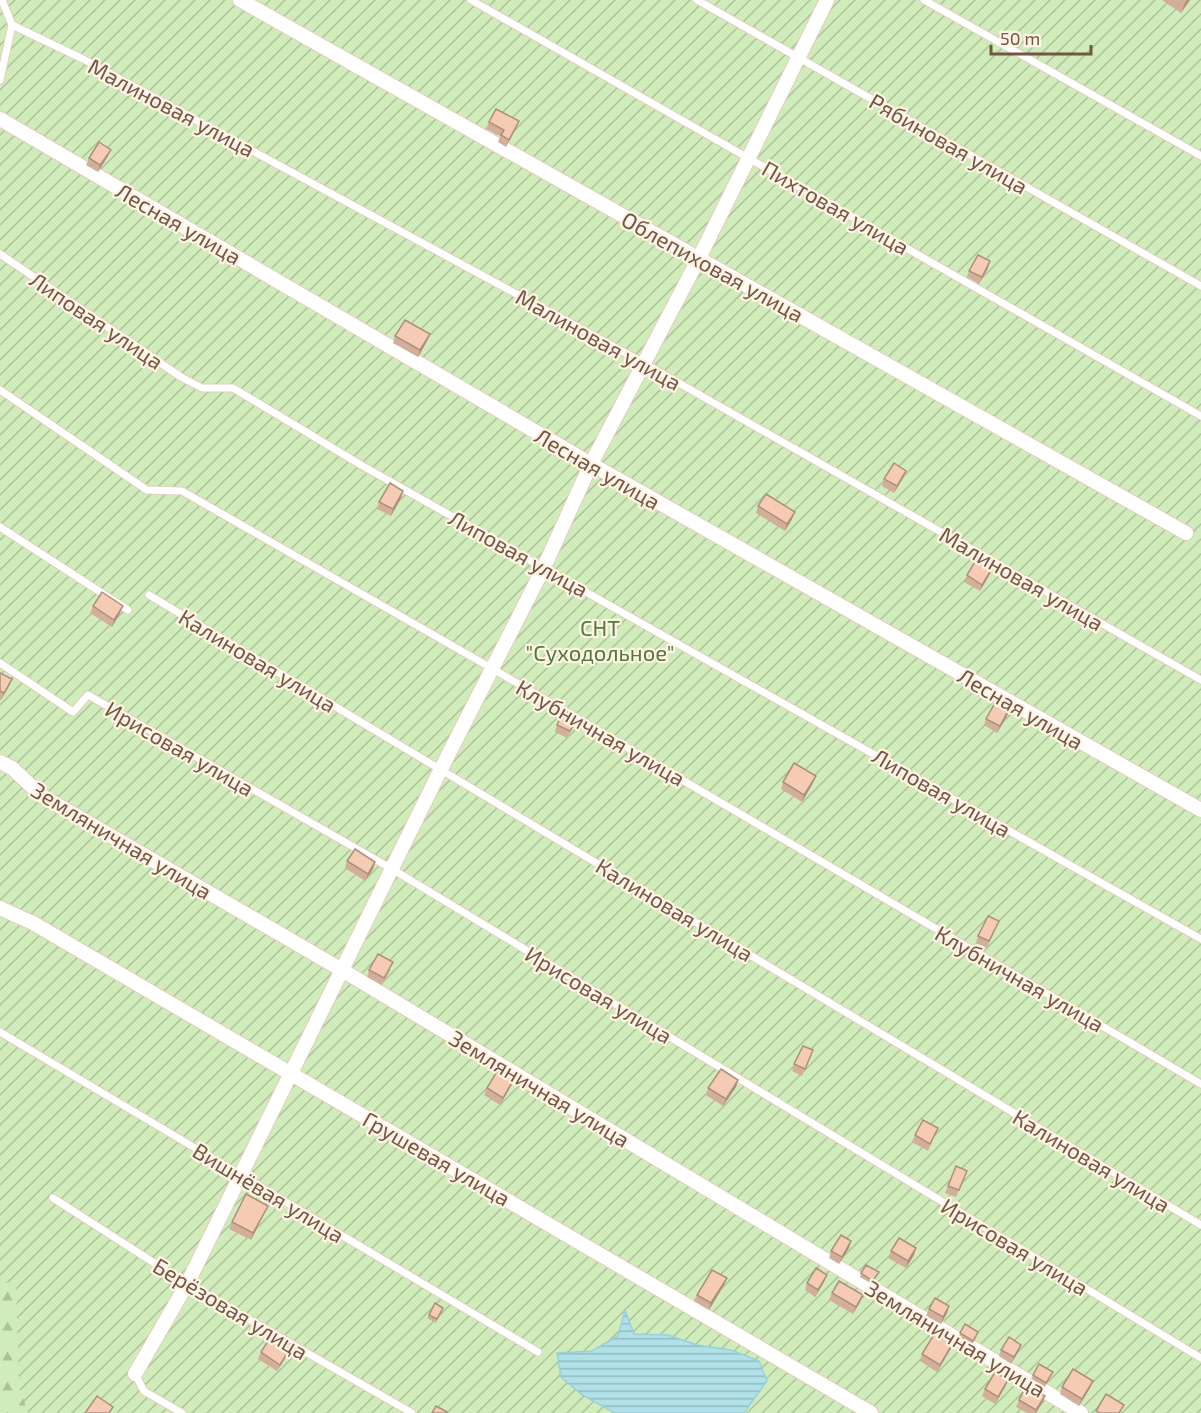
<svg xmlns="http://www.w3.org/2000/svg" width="1201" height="1413" viewBox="0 0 1201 1413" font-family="'Exo 2',sans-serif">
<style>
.forest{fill:url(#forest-firs)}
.garden{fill:url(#garden-furrows)}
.water{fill:url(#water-rules);stroke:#97d1db;stroke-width:1.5}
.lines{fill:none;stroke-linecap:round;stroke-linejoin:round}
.lane-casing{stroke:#e4cebc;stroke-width:9}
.street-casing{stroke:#e4cebc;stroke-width:16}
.lane{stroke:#fff;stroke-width:7}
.street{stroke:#fff;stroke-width:14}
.wall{fill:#d3af9a}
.shaded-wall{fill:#ac8f7d}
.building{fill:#f5ccb3;stroke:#ac8f7d;stroke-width:1.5}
.labels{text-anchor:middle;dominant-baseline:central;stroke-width:4.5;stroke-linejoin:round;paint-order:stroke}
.street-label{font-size:22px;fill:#755544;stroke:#fff4e5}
.park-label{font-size:22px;fill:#507c3b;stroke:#fff4e5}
</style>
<defs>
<pattern id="forest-firs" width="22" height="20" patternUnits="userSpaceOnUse" patternTransform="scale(1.5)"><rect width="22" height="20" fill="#d0ecbb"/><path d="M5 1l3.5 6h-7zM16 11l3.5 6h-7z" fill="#adc29a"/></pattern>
<pattern id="garden-furrows" width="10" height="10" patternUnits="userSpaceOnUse" patternTransform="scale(1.5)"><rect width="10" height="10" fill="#d0ecbb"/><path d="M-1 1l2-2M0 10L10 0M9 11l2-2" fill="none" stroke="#adc29a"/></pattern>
<pattern id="water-rules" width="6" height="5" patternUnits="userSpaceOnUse" patternTransform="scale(1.5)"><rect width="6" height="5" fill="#b1e1e8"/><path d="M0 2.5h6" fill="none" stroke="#95b9be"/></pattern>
</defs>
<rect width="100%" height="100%" fill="#fef1dd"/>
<path class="forest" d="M0,1053L41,1413H0Z"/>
<path class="garden" d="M0,0H1201V1413H28L19,1386L16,1280L0,1285Z"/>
<path class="water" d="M625,1310L634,1334L668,1335L697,1345L731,1350L759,1361L767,1381L744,1413H615L582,1395L561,1377L557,1353L592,1351L618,1336Z"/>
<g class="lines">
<defs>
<g id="lane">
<path d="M2,0L12,25L83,59L642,362L1201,680"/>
<path d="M471,0L1201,416"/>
<path d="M697,0L1201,286"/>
<path d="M924,0L1201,156"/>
<path d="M0,80L12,25"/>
<path d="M0,254L181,377L202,388H233L361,465L1201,939"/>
<path d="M0,390L147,490L182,491L493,669L1201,1084"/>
<path d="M0,527L128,610"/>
<path d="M149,595L1201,1225"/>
<path d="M0,663L73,712L88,695L392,869L1201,1358"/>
<path d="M0,1032L538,1352"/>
<path d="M53,1198L187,1284L412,1413"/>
<path d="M135,1374L144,1391L182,1413"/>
</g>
<g id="street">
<path d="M240,0L1186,533"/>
<path d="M0,119L591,464L1201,810"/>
<path d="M0,762L12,768L42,796L342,970L1081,1413"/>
<path d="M0,908L33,923L871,1413"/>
<path d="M135,1374L187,1284L441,769L544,567L591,464L699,258L827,0"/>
</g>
</defs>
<use href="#lane" class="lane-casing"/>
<use href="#street" class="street-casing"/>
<use href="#lane" class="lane"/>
<use href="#street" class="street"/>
</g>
<g class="wall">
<path d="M1162,0H1190L1181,13Z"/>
<path d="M489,122L516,128L506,147L498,142L500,136L486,129Z"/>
<path d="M108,156L98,172L86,165L89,158Z"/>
<path d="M988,268L979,284L967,277L969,271Z"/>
<path d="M430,334L427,341L418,357L393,343L395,336Z"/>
<path d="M903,478L894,493L882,486L884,479Z"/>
<path d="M401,498L391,516L377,509L379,502Z"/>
<path d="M758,506L792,519L785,531L756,513Z"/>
<path d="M993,567L990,574L980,591L964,582L967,575Z"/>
<path d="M93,606L120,613L112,627L90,613Z"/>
<path d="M0,673L12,679L9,686L1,700H0Z"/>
<path d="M1009,709L1007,716L997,733L984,725L986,719Z"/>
<path d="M575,724L567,738L555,732L557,725Z"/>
<path d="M783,782L813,783L802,802L781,789Z"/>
<path d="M347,861L375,862L373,869L365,881L345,868Z"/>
<path d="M996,928L987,948L976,943L978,936Z"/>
<path d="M391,969L382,985L367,977L369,970Z"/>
<path d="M810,1057L802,1076L792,1071L794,1064Z"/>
<path d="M515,1077L512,1084L500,1105L484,1095L487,1088Z"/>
<path d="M738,1080L736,1087L723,1106L706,1095L708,1088Z"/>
<path d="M938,1128L928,1151L912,1142L915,1135Z"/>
<path d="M956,1166L967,1171L956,1197L945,1193Z"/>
<path d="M268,1206L251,1240L229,1229L232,1222Z"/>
<path d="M851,1241L849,1248L839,1264L829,1258L831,1251Z"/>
<path d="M891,1251L914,1255L906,1268L888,1258Z"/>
<path d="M879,1272L872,1284L860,1277L861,1273Z"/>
<path d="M827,1275L824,1282L815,1297L805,1290L807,1283Z"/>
<path d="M727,1278L724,1285L709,1310L694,1301L697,1295Z"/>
<path d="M832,1293L860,1302L853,1314L829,1300Z"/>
<path d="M949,1306L947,1313L941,1324L926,1316L929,1309Z"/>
<path d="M442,1311L436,1323L427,1318L429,1315Z"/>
<path d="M960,1333L977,1336L972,1345L959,1337Z"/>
<path d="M953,1343L950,1350L937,1372L920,1361L922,1354Z"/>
<path d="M292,1345L289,1352L277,1371L258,1359L261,1352Z"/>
<path d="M1021,1345L1018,1352L1011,1364L999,1356L1001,1350Z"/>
<path d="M1053,1372L1045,1387L1031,1379L1033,1375Z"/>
<path d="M1008,1380L1005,1387L995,1404L982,1396L985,1389Z"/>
<path d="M1062,1387L1090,1388L1079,1406L1060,1394Z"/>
<path d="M1045,1396L1042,1403L1036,1413H1027L1016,1407L1019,1400Z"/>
</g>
<g class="shaded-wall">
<path d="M1187,0H1190L1181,13L1185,3Z"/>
<path d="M519,121L516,128L506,147L509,140Z"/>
<path d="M111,150L108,156L98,172L100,165Z"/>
<path d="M990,261L988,268L979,284L982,277Z"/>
<path d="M430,334L427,341L418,357L420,350Z"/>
<path d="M906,471L903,478L894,493L897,486Z"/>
<path d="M403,491L401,498L391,516L393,509Z"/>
<path d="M795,512L792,519L785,531L787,524Z"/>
<path d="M993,567L990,574L980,591L982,585Z"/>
<path d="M123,606L120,613L112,627L114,620Z"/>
<path d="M12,679L9,686L1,700L4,693Z"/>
<path d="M1009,709L1007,716L997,733L1000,726Z"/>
<path d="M816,776L813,783L802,802L804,795Z"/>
<path d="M375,862L373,869L365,881L368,874Z"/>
<path d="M515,1077L512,1084L500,1105L503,1098Z"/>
<path d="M738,1080L736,1087L723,1106L726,1099Z"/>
<path d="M268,1206L251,1240L253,1233Z"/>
<path d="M851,1241L849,1248L839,1264L842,1257Z"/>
<path d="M916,1248L914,1255L906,1268L908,1261Z"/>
<path d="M827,1275L824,1282L815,1297L818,1290Z"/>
<path d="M727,1278L724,1285L709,1310L711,1303Z"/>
<path d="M863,1295L860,1302L853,1314L856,1307Z"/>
<path d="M949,1306L947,1313L941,1324L943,1317Z"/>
<path d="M953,1343L950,1350L937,1372L940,1365Z"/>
<path d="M292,1345L289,1352L277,1371L280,1365Z"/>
<path d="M1021,1345L1018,1352L1011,1364L1014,1357Z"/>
<path d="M1008,1380L1005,1387L995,1404L998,1397Z"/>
<path d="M1093,1381L1090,1388L1079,1406L1082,1399Z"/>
<path d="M1045,1396L1042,1403L1036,1413H1035Z"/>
</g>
<g class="building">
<path d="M496,109L519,121L509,140L501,135L504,130L489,122Z"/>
<path d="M99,142L111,150L100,165L89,158Z"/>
<path d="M978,255L990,261L982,277L969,271Z"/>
<path d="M405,320L430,334L420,350L395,336Z"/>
<path d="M894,463L906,471L897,486L884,479Z"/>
<path d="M390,483L403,491L393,509L379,502Z"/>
<path d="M766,494L795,512L787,524L758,506Z"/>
<path d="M977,558L993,567L982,585L967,575Z"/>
<path d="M102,592L123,606L114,620L93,606Z"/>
<path d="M0,673L12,679L4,693L0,691Z"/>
<path d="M996,701L1009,709L1000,726L986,719Z"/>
<path d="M564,710L577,717L570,731L557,725Z"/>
<path d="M794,763L816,776L804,795L783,782Z"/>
<path d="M355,849L375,862L368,874L347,861Z"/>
<path d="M988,916L999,921L989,941L978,936Z"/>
<path d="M378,954L393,962L384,978L369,970Z"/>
<path d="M803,1046L813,1050L805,1069L794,1064Z"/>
<path d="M499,1068L515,1077L503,1098L487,1088Z"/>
<path d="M721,1069L738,1080L726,1099L708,1088Z"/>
<path d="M923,1120L938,1128L930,1144L915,1135Z"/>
<path d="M956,1166L967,1171L959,1190L948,1186Z"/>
<path d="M246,1194L268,1206L253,1233L232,1222Z"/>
<path d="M841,1235L851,1241L842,1257L831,1251Z"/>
<path d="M899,1238L916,1248L908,1261L891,1251Z"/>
<path d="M866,1265L879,1272L873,1281L861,1273Z"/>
<path d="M816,1268L827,1275L818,1290L807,1283Z"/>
<path d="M712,1270L727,1278L711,1303L697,1295Z"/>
<path d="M839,1281L863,1295L856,1307L832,1293Z"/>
<path d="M935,1298L949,1306L943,1317L929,1309Z"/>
<path d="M435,1303L443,1308L437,1319L429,1315Z"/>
<path d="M965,1324L978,1332L973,1341L960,1333Z"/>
<path d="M273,1333L292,1345L280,1365L261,1352Z"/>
<path d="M935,1333L953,1343L940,1365L922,1354Z"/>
<path d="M1009,1337L1021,1345L1014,1357L1001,1350Z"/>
<path d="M1039,1364L1053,1372L1046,1383L1033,1375Z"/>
<path d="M1073,1369L1093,1381L1082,1399L1062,1387Z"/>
<path d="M995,1372L1008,1380L998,1397L985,1389Z"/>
<path d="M1027,1385L1045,1396L1036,1410L1019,1400Z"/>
<path d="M1106,1394L1124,1405L1119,1413H1100L1096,1411Z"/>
<path d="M97,1396L113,1407L109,1413H85Z"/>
<path d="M436,1406L447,1412L446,1413H432Z"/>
</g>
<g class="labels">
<g class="street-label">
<text transform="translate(172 107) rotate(28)">Малиновая улица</text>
<text transform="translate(949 143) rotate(30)">Рябиновая улица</text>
<text transform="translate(836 207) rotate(30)">Пихтовая улица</text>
<text transform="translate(179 223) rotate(30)">Лесная улица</text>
<text transform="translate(713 266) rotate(29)">Облепиховая улица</text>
<text transform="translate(97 320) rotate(34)">Липовая улица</text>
<text transform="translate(599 339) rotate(29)">Малиновая улица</text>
<text transform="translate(598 468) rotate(30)">Лесная улица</text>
<text transform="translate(519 553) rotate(29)">Липовая улица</text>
<text transform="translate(1022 578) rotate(30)">Малиновая улица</text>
<text transform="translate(258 660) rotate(31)">Калиновая улица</text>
<text transform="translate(1021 708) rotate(30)">Лесная улица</text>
<text transform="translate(601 732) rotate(30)">Клубничная улица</text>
<text transform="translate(180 748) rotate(30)">Ирисовая улица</text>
<text transform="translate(942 792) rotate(30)">Липовая улица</text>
<text transform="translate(122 840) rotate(31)">Земляничная улица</text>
<text transform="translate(675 909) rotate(31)">Калиновая улица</text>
<text transform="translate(1020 978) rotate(30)">Клубничная улица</text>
<text transform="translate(599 994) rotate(31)">Ирисовая улица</text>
<text transform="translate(540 1088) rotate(31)">Земляничная улица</text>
<text transform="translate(437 1158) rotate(30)">Грушевая улица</text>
<text transform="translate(1092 1160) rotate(31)">Калиновая улица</text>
<text transform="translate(269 1192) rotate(31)">Вишнёвая улица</text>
<text transform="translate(1015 1246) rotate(31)">Ирисовая улица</text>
<text transform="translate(231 1308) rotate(31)">Берёзовая улица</text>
<text transform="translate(956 1338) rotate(31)">Земляничная улица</text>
</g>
<g class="park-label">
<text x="600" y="627">СНТ<tspan x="600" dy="25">"Суходольное"</tspan></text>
</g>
</g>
<path d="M991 45v9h100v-9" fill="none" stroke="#755544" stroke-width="3"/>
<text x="1000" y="45" font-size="18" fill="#755544" stroke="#fff4e5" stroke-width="4.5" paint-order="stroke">50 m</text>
</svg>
